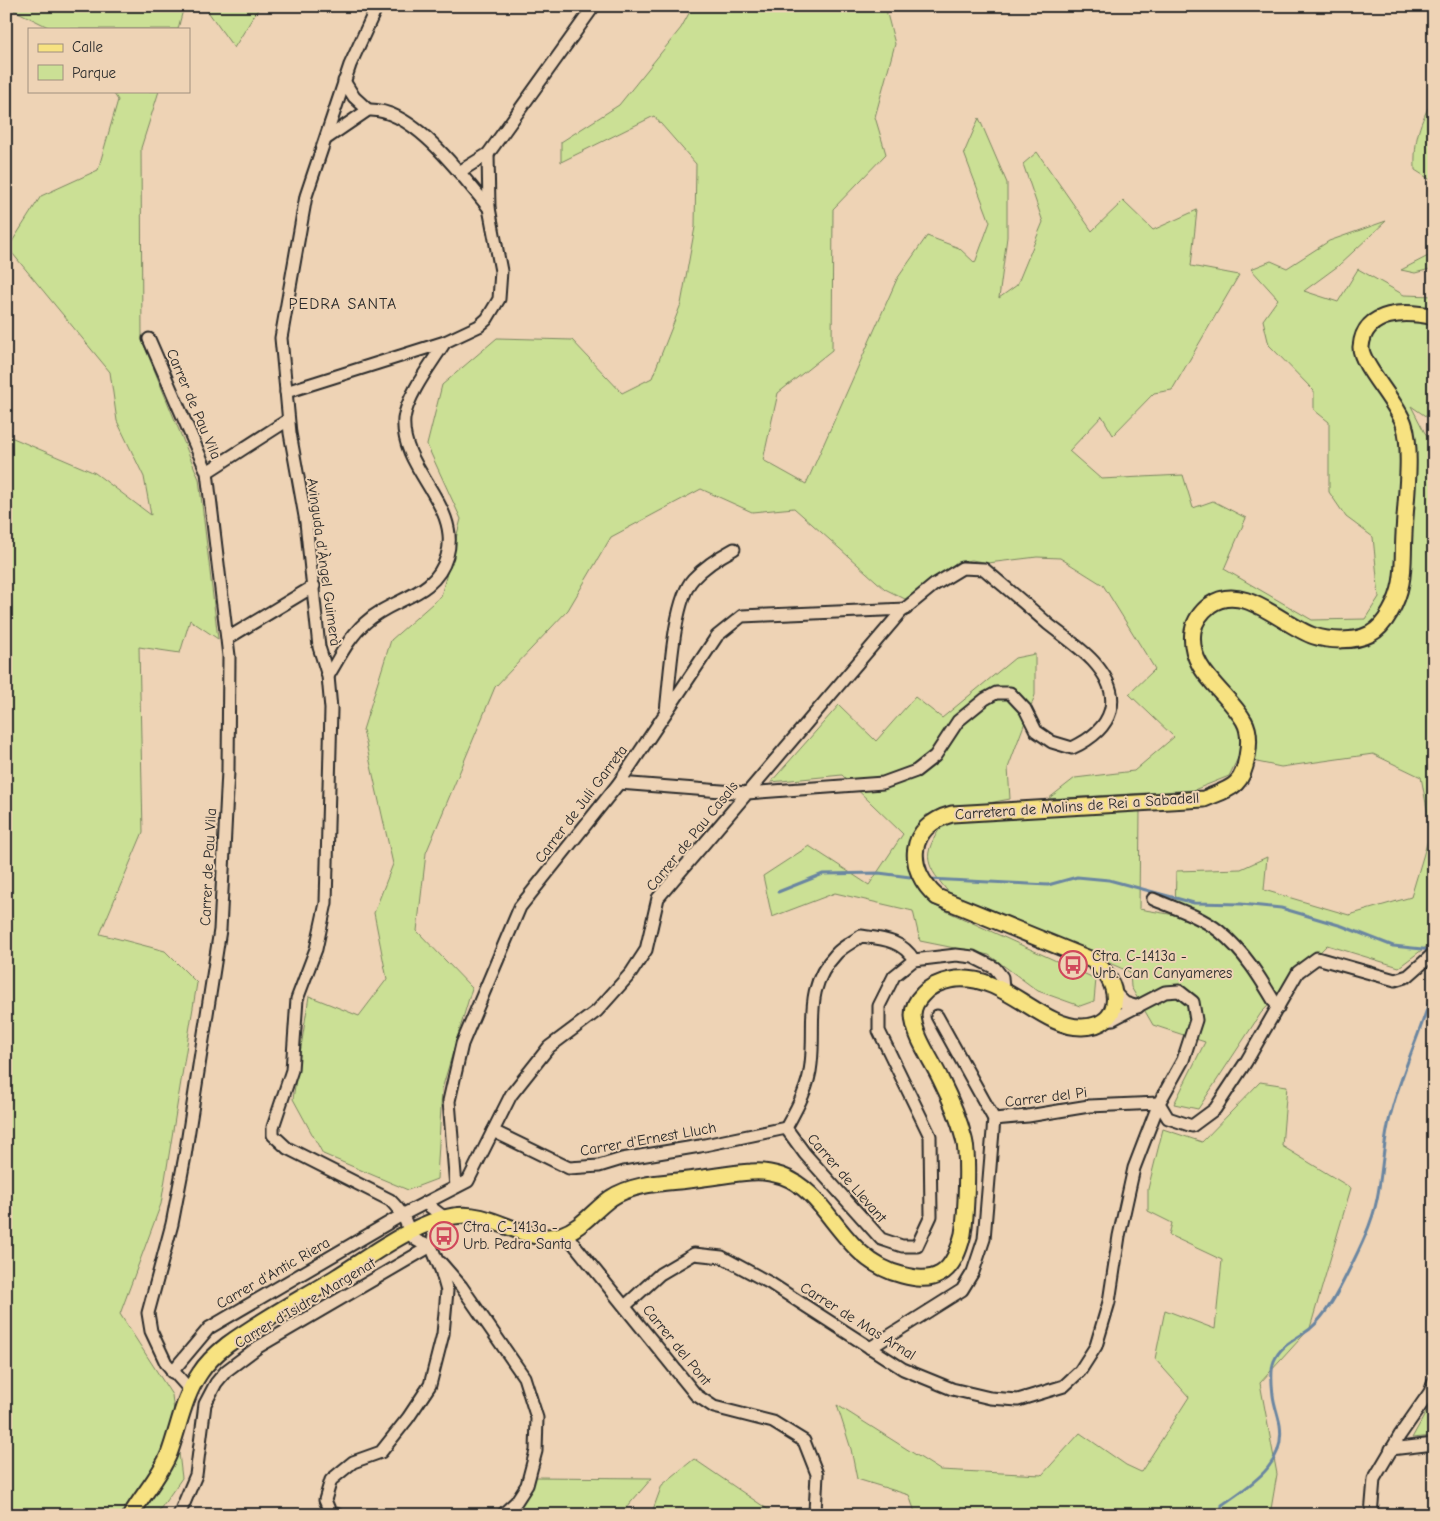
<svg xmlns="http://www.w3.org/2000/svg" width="1440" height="1521" viewBox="0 0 1440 1521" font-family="'Comic Neue',sans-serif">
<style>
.green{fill:#cbe095;stroke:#7b8660}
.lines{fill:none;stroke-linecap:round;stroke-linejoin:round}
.stream{stroke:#6b86a1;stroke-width:3}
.minor-casing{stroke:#2b2b2b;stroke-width:15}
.major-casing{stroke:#2b2b2b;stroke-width:19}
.minor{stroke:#eed3b5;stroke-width:11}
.major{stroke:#f7e281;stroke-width:15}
.labels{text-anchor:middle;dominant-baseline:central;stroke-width:4;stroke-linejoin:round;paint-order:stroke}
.street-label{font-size:15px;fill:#2b2b2b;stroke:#eed3b5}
.poi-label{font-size:15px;fill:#2b2b2b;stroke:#eed3b5;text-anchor:start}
.neighbourhood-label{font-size:16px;letter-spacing:1px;fill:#2b2b2b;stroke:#eed3b5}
</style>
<rect width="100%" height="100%" fill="#eed3b5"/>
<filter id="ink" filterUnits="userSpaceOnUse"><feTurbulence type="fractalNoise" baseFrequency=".02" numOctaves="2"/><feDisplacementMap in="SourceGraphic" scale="10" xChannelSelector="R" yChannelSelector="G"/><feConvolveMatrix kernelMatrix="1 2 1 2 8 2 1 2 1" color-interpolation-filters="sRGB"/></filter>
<g filter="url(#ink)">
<g class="green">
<path d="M6,6H184L178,29H52Z"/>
<path d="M204,6H260L234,48Z"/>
<path d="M693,6H885L895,44L875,117L886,154L833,209L832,350L778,393L763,460L806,484L897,279L927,236L959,248L975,263L990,222L964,153L979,118L1007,183V237L999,298L1017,285L1043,222L1023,164L1037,152L1092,231L1123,201L1153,230L1197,210L1191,266L1239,275L1172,390L1154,393L1113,435L1102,416L1069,451L1101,479L1183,475L1193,508L1213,501L1246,518L1224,569L1312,620L1365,619L1379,597L1373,537L1346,517L1329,492V422L1314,410V391L1269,345L1263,320L1278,299L1251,269L1271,261L1287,268L1329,241L1386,221L1338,266L1304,291L1338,302L1358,269L1404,295L1434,296V422L1411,406L1425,433L1434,443V941L1399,967L1327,945L1261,1013L1198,1109L1174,1104L1205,1042L1153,1025L1131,987L1130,972L950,894C926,865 920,857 943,824L977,818L1140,810L1139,909L1175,915L1176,871L1241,869L1267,857L1264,890L1349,915L1411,897L1431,830L1421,777L1373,754L1281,767L1238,758L1229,776L1194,790L1048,799L1075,778L1134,771L1174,737L1129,694L1155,669L1103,585L1060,558L1037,557L988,563L972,560L957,562L905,599L885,589L794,508L752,512L701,489L611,537L568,610L495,687L426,853L417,931L472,988L442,1089L437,1179L408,1190L323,1154L293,1099L309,996L359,1016L387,979L374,913L393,864L363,730L391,640L441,596L461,519L427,445L442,385L497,338L572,340L622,393L652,378L681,304L695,227L696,164L654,116L561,162V142L619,105L681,28Z"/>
<path d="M112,91H159L141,148L142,340L199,479L218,639L190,620L180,653L139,647L143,832L100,934L165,951L197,983L161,1204L120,1314L172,1395L182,1478L156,1515H6V435L95,473L151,515L144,477L117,421L110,372L8,248L41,196L98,170L118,100Z"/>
<path d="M1434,97V182L1415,170C1414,139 1419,124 1434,97Z"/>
<path d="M1434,253V268L1415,273L1401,270Z"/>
<path d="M1035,654V695L1008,768L1010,799L926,815L913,854L933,905L1096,979L1094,1001L1080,1006L1038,991L989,955L920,941L913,911L835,893L772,917L763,876L809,846L869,885L903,834L842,775L771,782L839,705L876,741L915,697L942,718L1015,658Z"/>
<path d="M1260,1082L1287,1086L1282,1146L1351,1188L1310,1328L1260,1383L1277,1474L1270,1515H916L909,1495L857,1479L851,1449L837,1405L940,1470L1042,1475L1080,1433L1126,1465L1141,1472L1189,1397L1155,1359L1165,1310L1215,1329L1222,1260L1169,1235L1172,1223L1148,1211V1189L1163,1129L1202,1142Z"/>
<path d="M1434,1398V1436L1412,1438Z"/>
<path d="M694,1459L776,1515H651L662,1485Z"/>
<path d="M535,1477L652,1478L626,1508L625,1515H501Z"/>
</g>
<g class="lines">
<g class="stream">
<path d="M929,879L1048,885L1077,877L1109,880L1194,903L1241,904L1281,908L1342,926L1393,946L1432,950"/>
<path d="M778,892L823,874L879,873L910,877"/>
<path d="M1173,1515L1221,1514L1222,1505C1250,1485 1286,1465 1280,1425C1278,1414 1274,1405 1273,1395C1272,1385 1270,1371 1274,1361C1281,1344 1297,1339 1310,1329C1327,1314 1338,1292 1348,1272C1359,1250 1372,1224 1377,1199C1383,1170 1383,1141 1391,1113C1402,1070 1422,1030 1434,987"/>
</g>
<defs>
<g id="minor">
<path d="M377,6L350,65L306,196L281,338L290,433L306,522L319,647L328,676L331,709L326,903L316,949L297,999L292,1070L273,1127V1135L287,1148L390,1200C395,1205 400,1211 403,1216C412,1234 408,1240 431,1246"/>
<path d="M344,81L354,97L368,110"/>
<path d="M327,138L368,110C413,107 462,176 489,208"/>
<path d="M459,172L488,154L594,6"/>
<path d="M149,339L207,472L229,656L228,771L220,930L185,1156L172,1224L148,1313L151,1331L166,1363L190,1390"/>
<path d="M286,392L445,342L479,326L487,319L499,299L501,271L489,208L488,154"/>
<path d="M207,472L288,420"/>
<path d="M228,638L314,586"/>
<path d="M328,676C339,658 349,637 365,623C392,597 435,598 447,556C462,505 400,470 404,419C407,395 432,363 445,342"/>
<path d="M666,711C670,680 673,601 693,579C704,567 719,557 734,549"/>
<path d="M1153,899C1174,908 1200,916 1219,931C1245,952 1261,979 1278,1008"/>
<path d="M1115,993L1125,1003L1138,1007"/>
<path d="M1104,1020L1113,1019L1165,992L1179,991L1193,1002L1196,1020L1183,1060L1159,1103L1168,1118L1192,1126L1215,1109L1246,1062L1298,972L1317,958L1395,980L1408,976L1434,953"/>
<path d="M786,1128L805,1154L881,1239L902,1246H917L931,1216L930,1136L879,1031V1006L894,976L914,960L956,955L973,957L995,968L1002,977L1003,990"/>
<path d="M786,1128C797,1108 809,1087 811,1064C816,1022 803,989 836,954C842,947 853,942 861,936C883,939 902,940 914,960"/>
<path d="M493,1131L569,1168L599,1166L622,1159L700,1146L786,1128"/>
<path d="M456,1187L449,1101L462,1044L520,907L619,783L717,636L742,616L906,609"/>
<path d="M425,1203L445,1218"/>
<path d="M565,1233L696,1395L714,1407L773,1422L804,1441L817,1474L815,1512L813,1515"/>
<path d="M431,1246L434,1236L432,1223"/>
<path d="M441,1263L461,1286L524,1377L537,1418L536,1451L527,1485L516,1502L502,1515"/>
<path d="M625,1306L660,1274L694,1254L722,1257L770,1283L903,1369L952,1389L990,1398L1018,1400L1064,1386L1080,1371L1096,1346L1109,1302L1119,1236L1134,1168L1159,1103L1089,1106L1028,1116L994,1119L937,1016"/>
<path d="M870,1348L962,1290L973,1272L984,1239L994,1119"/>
<path d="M172,1372L209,1328L402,1215L468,1181L511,1095L549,1047L597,1011L631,973L646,950L658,898L901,612L934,585L962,568L984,569C1005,587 1027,605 1048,624C1063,636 1080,647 1093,661C1126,697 1113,729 1072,748L1052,742L1036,731L1025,709L1010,693H996L985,699L958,721L935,756L916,771L883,783L747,793L619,783"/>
<path d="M1391,1449L1434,1444"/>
<path d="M179,1515L196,1475L205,1404L216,1383L226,1371L258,1347L431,1246"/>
<path d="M338,1515L330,1512L325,1500L331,1480L353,1462L381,1452L408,1418L430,1385L443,1334L447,1291L441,1270L431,1246"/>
<path d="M1371,1515L1374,1479L1400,1435L1430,1392L1434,1381"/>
</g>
<path id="major" d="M131,1515C143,1494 160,1476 169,1454C179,1427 183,1398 200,1373C207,1362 217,1353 227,1345C261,1320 299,1300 335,1278C369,1257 414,1222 454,1216C492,1209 526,1246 561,1235C582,1228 594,1210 611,1198C635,1182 669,1183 696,1179C714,1177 733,1173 751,1172C760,1171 773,1173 782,1176C830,1193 841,1260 902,1275C914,1278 928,1281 940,1274C953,1267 960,1247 963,1234C966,1215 969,1157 964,1139C959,1119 950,1098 941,1080C932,1060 914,1037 913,1015C913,1007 918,999 923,994C930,986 940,982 950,980C1002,970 1040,1028 1082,1027C1125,1026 1122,981 1092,960L937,897C905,869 907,826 952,814L1204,799C1230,788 1242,788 1247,757C1249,746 1250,731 1244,721C1228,692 1187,670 1193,631C1195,620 1201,612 1210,605C1243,581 1283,626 1314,636C1329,641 1355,642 1370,634C1386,626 1398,600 1401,583C1404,568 1403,550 1404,534C1405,505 1413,451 1404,424C1397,402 1360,364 1361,347C1364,309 1408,311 1434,317"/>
</defs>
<use href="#minor" class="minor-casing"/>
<use href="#major" class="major-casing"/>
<use href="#minor" class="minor"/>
<use href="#major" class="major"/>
</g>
</g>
<defs>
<symbol id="bus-ring" viewBox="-11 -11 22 22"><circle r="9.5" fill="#eed3b5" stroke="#d1495b" stroke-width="1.5"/><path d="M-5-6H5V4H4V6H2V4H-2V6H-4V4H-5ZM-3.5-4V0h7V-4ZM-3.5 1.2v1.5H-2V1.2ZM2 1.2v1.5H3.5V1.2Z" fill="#d1495b"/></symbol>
</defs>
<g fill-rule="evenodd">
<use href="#bus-ring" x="1057" y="949" width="32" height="32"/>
<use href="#bus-ring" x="428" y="1220" width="32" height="32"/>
</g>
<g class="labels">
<g class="street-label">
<text transform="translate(194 404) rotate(67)">Carrer de Pau Vila</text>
<text transform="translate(324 562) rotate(82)">Avinguda d'Àngel Guimerà</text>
<text transform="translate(581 804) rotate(-53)">Carrer de Juli Garreta</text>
<text transform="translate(1077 806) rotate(-4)">Carretera de Molins de Rei a Sabadell</text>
<text transform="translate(692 836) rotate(-51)">Carrer de Pau Casals</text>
<text transform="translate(208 867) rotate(-87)">Carrer de Pau Vila</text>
<text transform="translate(1046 1097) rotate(-7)">Carrer del Pi</text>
<text transform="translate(648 1139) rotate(-10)">Carrer d'Ernest Lluch</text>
<text transform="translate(847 1178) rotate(49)">Carrer de Llevant</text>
<text transform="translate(273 1273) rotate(-30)">Carrer d'Antic Riera</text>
<text transform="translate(305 1303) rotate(-31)">Carrer d'Isidre Margenat</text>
<text transform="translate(858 1321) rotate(32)">Carrer de Mas Arnal</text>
<text transform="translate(677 1345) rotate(51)">Carrer del Pont</text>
</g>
<g class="poi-label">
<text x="1092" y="956">Ctra. C-1413a -<tspan x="1092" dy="17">Urb. Can Canyameres</tspan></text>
<text x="463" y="1227">Ctra. C-1413a -<tspan x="463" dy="17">Urb. Pedra Santa</tspan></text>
</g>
<g class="neighbourhood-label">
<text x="343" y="304">PEDRA SANTA</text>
</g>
</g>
<rect width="1440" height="1521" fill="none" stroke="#eed3b5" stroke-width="25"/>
<rect x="12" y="12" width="1415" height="1496" fill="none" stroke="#2b2b2b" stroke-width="2" filter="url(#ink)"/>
<rect x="28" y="28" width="162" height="65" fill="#eed3b5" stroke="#a0907e"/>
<rect x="38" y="44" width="25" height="8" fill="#f7e281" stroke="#a0907e"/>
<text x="72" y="52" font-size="15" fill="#2b2b2b">Calle</text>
<rect x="38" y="65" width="25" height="15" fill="#cbe095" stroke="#a0907e"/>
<text x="72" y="78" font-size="15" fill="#2b2b2b">Parque</text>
</svg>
